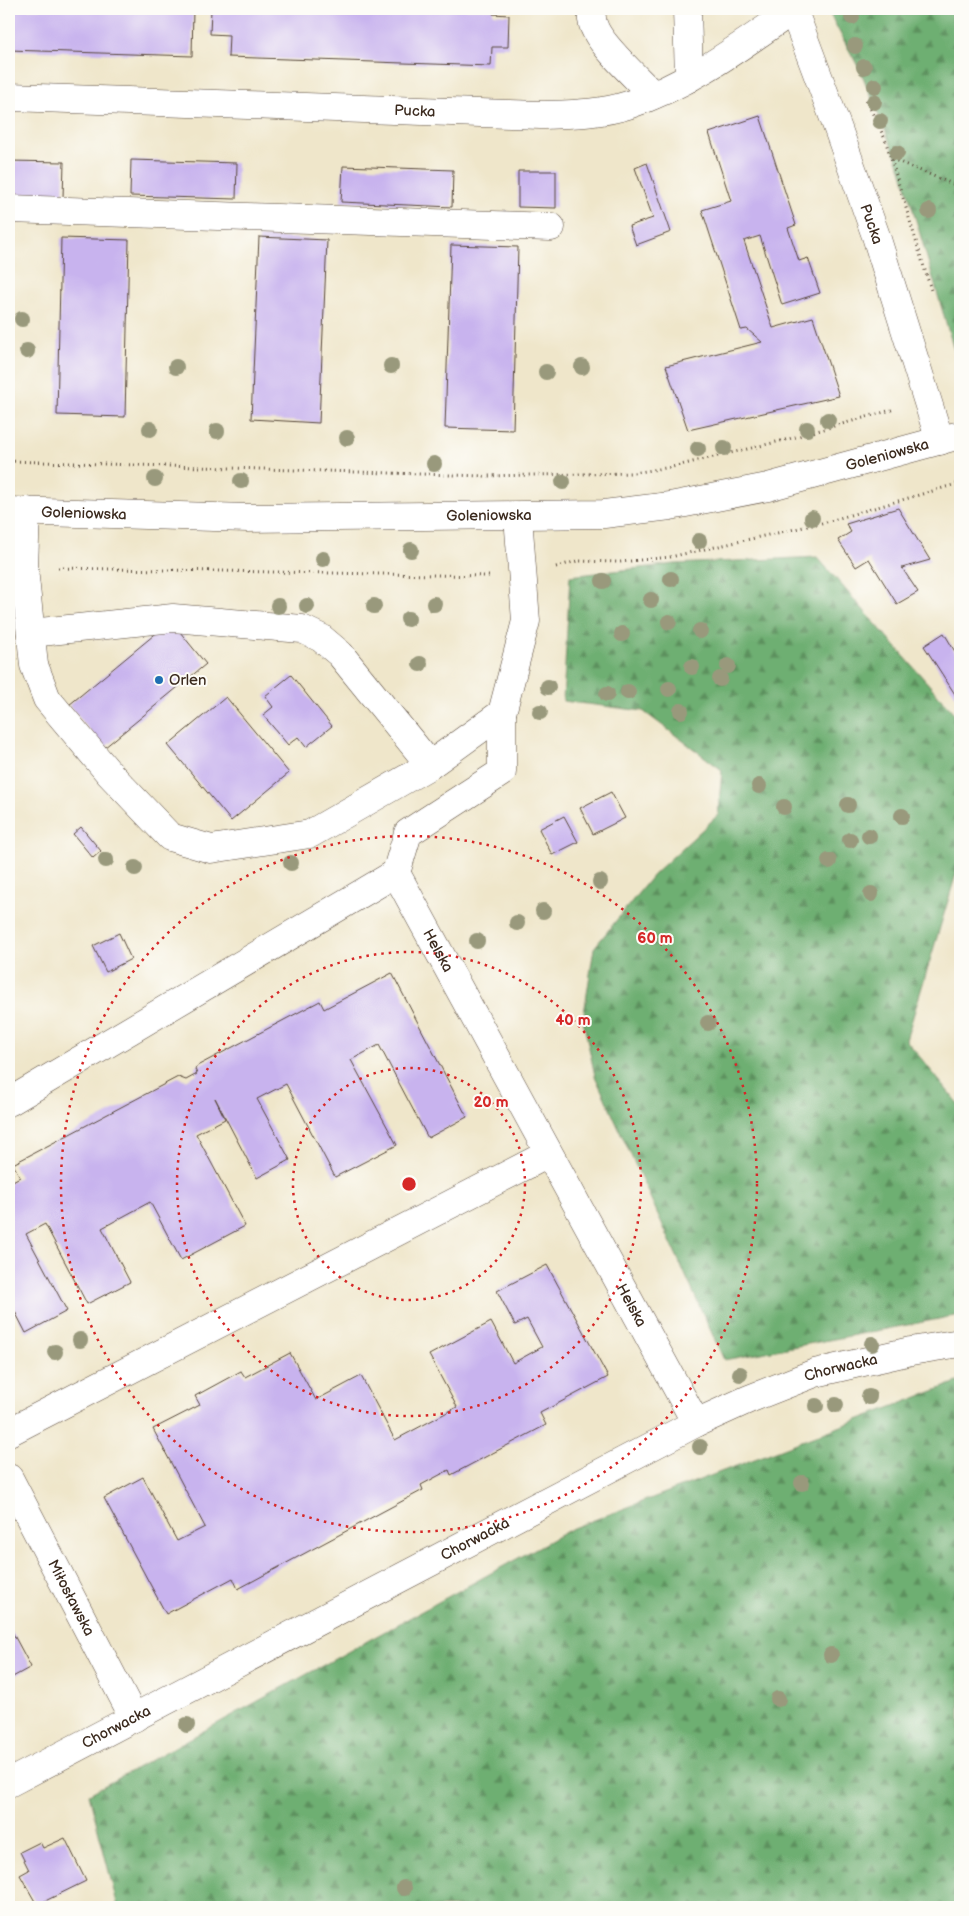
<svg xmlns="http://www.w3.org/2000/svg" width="969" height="1916" viewBox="0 0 969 1916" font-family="'Balsamiq Sans',sans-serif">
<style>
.forest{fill:url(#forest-firs);stroke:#546c48}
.building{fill:#c8b3ee}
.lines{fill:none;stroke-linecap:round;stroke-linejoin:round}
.minor-casing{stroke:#564638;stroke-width:29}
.path{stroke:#564638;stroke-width:3;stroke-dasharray:1 4;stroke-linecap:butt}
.minor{stroke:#fff;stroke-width:28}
.tree{fill:#99997c}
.ring{fill:none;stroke:#d62828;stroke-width:2.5;stroke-dasharray:2.5 5}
.poi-dot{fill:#1f6fb2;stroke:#fdfcf7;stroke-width:2}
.labels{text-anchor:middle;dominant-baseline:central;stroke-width:4;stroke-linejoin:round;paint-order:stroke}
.street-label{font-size:15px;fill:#3b2a1e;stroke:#fdfcf7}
.poi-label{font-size:15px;fill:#3b2a1e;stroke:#fdfcf7;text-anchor:start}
.centre{fill:#d62828;stroke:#fdfcf7;stroke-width:2.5}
.ring-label{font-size:15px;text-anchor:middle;font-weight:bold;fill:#d62828;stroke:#fdfcf7;stroke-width:4;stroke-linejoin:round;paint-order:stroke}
</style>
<defs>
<pattern id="forest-firs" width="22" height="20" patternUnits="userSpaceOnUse" patternTransform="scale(1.25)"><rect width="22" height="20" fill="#6eaf72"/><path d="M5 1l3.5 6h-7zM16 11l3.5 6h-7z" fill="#5c8f5d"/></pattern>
</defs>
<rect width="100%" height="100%" fill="#fdfcf7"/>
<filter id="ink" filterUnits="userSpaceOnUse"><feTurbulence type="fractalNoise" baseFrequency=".02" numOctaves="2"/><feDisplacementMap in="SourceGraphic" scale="10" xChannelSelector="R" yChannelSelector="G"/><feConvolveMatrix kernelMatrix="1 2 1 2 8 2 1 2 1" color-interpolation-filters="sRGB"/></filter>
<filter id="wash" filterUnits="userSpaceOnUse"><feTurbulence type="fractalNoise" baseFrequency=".0096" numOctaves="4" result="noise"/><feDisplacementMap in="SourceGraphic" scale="20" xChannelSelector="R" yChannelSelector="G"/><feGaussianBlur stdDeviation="1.12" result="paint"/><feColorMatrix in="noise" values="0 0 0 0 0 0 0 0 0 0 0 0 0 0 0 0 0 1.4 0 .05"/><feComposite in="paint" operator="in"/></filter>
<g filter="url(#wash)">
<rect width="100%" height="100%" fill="#efe6ca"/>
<g class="forest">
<path d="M827,9H960V348L954,350L901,169L861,72Z"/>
<path d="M817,557L960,720V861L906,1040L960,1106V1315L724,1360L595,1076L583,1020L594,948L653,875L718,815L722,770L643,711L563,701L570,576L675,564Z"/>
<path d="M960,1381V1907H118L89,1794L573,1528Z"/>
</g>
<g id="blocks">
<g class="building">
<path d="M9,9H193L192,56L9,50Z"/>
<path d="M211,9H493V14L509,15L508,47H492L491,66L228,57L229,35L210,34Z"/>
<path d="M760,116L796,225L788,228L799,261L808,258L820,293L782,305L760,236L744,241L773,328L813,317L839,396L688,430L666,366L762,342L747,329L741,330L702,210L731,201L709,133Z"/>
<path d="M131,160L237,163L236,199L130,196Z"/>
<path d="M9,161L64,162L63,198L9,197Z"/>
<path d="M647,163L671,232L636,245L629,226L653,218L635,168Z"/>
<path d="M343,166L453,170L452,207L341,202Z"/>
<path d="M518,171H556V208L518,207Z"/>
<path d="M259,237L327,240L319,423L251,419Z"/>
<path d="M61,238L129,240L125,417L57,415Z"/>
<path d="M451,245L518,247L513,430L445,428Z"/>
<path d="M898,508L930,560L902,568L918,592L897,604L869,559L856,567L838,540L851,532L846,524Z"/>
<path d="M171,621L206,664L104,748L69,705Z"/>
<path d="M944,633L960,660V702L924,646Z"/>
<path d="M291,675L332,726L306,747L298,737L288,745L263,715L273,707L265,696Z"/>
<path d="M226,697L289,773L231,821L168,745Z"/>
<path d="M611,792L625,818L593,834L580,808Z"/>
<path d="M564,816L578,842L552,855L539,829Z"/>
<path d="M81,827L101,851L93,858L73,834Z"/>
<path d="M119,933L131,959L106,972L93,946Z"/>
<path d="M392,973L467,1117L428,1138L379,1045L351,1060L397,1145L335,1177L286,1084L257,1099L290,1160L257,1178L215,1098L225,1119L196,1134L245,1226L181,1260L150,1202L102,1228L130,1282L87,1304L45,1224L26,1234L67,1311L26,1333L9,1300V1183L20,1177L13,1164L178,1077L186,1080L197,1074L195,1069L197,1066L320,1001L324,1009Z"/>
<path d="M547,1265L608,1377L540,1413L546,1425L451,1475L449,1470L421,1485L423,1490L238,1589L233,1578L166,1614L104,1498L143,1477L177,1541L205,1527L153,1429L200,1405L195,1396L241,1371L245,1377L290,1353L316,1400L361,1376L395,1440L457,1407L429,1355L491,1322L513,1363L542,1347L527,1319L515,1325L497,1291Z"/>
<path d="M9,1626L31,1667L9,1679Z"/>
<path d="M65,1838L86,1881L37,1905L20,1875L29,1870L20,1852L40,1842L43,1848Z"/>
</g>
</g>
</g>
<g filter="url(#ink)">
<use href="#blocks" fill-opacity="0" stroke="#564638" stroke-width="1"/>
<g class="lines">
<defs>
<g id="minor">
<path d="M592,9C591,16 592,24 596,31C605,49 638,79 653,95"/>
<path d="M687,9L689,78"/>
<path id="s1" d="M793,9L838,129L876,236L940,441"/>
<path id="s2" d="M9,97L541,115C569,114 600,114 628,105C689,85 741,46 793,10"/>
<path d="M9,209L551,227"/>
<path id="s3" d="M9,511L248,518L604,514L670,506L768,487L960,435"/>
<path d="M26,511L24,568L34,665L47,699L109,773L170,837L211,849L310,834L430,765L502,713"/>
<path d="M31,633L173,618L302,629L321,638L340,654L430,765"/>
<path d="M396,873L408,833L502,772V713L526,621L518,516"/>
<path id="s4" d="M9,1102L396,873L696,1423"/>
<path d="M9,1432L548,1154"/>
<path id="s5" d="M9,1478L134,1718"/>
<path id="s6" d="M9,1783L696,1423L749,1399L815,1373L911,1351L960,1343"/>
</g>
</defs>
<use href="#minor" class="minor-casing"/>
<g class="path">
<path d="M866,100L885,139L931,290"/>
<path d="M892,159L960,187"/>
<path d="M9,461L484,476L633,473L672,467L785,440L895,409"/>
<path d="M556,567L577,561L620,562L670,557L826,522L960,483"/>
<path d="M58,568L489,576"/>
</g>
<use href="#minor" class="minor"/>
</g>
<g class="tree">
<circle cx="852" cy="17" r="8"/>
<circle cx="855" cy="46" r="8"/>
<circle cx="864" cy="67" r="8"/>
<circle cx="875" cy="86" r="8"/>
<circle cx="874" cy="102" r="8"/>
<circle cx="880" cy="121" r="8"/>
<circle cx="897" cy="153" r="8"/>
<circle cx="929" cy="211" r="8"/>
<circle cx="22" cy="319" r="8"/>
<circle cx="27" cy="351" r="8"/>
<circle cx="391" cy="366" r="8"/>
<circle cx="176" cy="367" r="8"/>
<circle cx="582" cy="367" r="8"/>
<circle cx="546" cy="372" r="8"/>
<circle cx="828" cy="420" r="8"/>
<circle cx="150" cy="429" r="8"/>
<circle cx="807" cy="429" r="8"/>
<circle cx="217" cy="431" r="8"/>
<circle cx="347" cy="438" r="8"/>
<circle cx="724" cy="448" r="8"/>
<circle cx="698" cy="449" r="8"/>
<circle cx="434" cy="464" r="8"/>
<circle cx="155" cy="479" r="8"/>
<circle cx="241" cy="481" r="8"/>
<circle cx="563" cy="482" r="8"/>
<circle cx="812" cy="518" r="8"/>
<circle cx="699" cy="541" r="8"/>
<circle cx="411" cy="550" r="8"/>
<circle cx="323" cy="559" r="8"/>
<circle cx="671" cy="579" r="8"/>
<circle cx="603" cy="581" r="8"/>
<circle cx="651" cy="600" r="8"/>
<circle cx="434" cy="604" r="8"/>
<circle cx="278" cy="606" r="8"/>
<circle cx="307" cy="606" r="8"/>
<circle cx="374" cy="606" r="8"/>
<circle cx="408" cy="619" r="8"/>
<circle cx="669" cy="622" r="8"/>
<circle cx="700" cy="631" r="8"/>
<circle cx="622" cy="634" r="8"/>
<circle cx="420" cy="664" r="8"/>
<circle cx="728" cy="666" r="8"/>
<circle cx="692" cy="667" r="8"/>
<circle cx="720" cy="679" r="8"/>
<circle cx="548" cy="687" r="8"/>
<circle cx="669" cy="689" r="8"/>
<circle cx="628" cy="692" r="8"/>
<circle cx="607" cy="694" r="8"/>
<circle cx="681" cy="711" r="8"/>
<circle cx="540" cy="712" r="8"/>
<circle cx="759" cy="786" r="8"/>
<circle cx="848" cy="805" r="8"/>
<circle cx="784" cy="807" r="8"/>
<circle cx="902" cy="816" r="8"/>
<circle cx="869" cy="836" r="8"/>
<circle cx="850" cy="840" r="8"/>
<circle cx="106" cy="860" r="8"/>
<circle cx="829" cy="861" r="8"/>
<circle cx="291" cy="863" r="8"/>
<circle cx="135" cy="868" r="8"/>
<circle cx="600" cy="882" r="8"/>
<circle cx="871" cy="894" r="8"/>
<circle cx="543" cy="911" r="8"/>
<circle cx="517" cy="923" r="8"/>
<circle cx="477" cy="941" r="8"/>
<circle cx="708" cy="1023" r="8"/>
<circle cx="80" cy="1340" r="8"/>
<circle cx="872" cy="1344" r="8"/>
<circle cx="55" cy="1352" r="8"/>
<circle cx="740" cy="1374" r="8"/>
<circle cx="869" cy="1397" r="8"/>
<circle cx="836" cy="1405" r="8"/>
<circle cx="816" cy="1406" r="8"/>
<circle cx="700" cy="1447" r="8"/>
<circle cx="802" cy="1483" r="8"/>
<circle cx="831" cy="1655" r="8"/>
<circle cx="778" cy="1699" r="8"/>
<circle cx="187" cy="1725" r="8"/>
<circle cx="404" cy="1888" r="8"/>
</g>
</g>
<g class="ring">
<circle cx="409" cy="1184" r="116"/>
<circle cx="409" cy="1184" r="232"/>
<circle cx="409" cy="1184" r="348"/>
</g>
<circle class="poi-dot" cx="159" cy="680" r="5"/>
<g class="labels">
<g class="street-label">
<text stroke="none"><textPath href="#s2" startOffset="406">Pucka</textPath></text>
<text stroke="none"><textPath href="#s1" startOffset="229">Pucka</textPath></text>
<text stroke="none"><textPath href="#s3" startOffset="885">Goleniowska</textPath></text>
<text stroke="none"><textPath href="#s3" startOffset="75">Goleniowska</textPath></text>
<text stroke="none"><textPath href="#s3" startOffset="480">Goleniowska</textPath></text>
<text stroke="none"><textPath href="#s4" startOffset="538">Helska</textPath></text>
<text stroke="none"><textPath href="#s4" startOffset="942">Helska</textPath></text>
<text stroke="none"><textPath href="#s6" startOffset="931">Chorwacka</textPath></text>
<text stroke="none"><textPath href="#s6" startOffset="526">Chorwacka</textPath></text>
<text stroke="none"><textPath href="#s5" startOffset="135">Miłosławska</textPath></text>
<text stroke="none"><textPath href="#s6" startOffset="121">Chorwacka</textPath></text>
</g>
<g class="poi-label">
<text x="169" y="680">Orlen</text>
</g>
</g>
<circle cx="409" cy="1184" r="8" class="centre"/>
<g class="ring-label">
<text x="655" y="943">60 m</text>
<text x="573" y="1025">40 m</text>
<text x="491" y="1107">20 m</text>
</g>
<rect width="969" height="1916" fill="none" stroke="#fdfcf7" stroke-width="30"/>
</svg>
